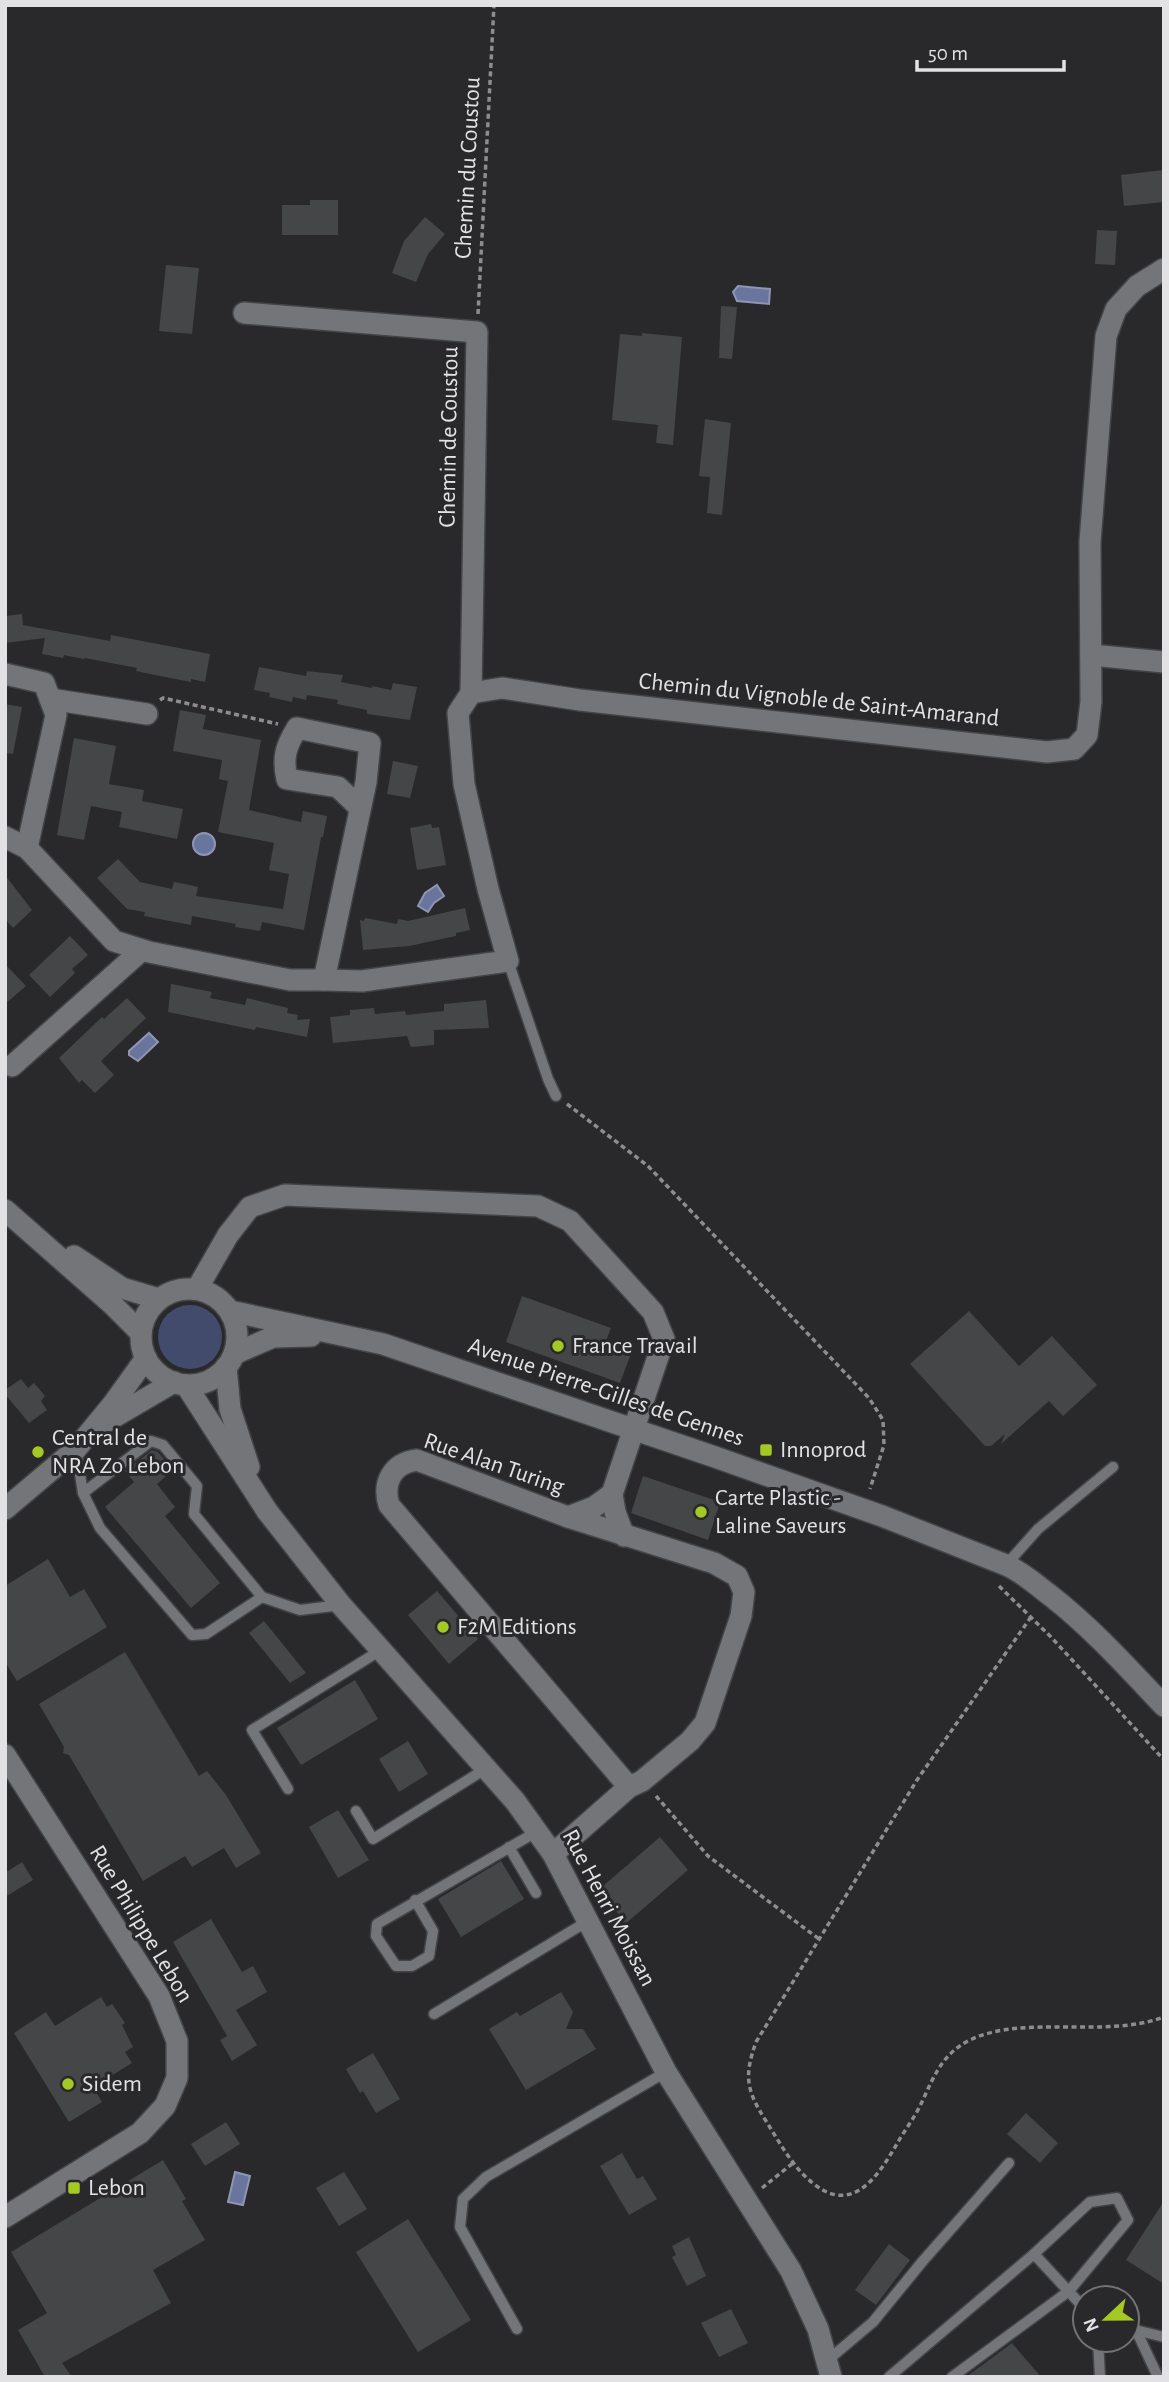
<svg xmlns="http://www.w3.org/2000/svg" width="1169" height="2382" viewBox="0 0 1169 2382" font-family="'Alegreya Sans',sans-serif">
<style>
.green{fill:#424b6c}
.water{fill:#6a759e;stroke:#8e96b3;stroke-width:2}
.building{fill:#454648}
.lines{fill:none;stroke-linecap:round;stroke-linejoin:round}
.lane-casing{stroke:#434446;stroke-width:13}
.street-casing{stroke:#434446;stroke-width:24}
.path{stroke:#8d8d8f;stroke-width:3.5;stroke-dasharray:5 3.5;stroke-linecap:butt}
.lane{stroke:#747578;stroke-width:10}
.street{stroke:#747578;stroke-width:21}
.poi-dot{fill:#a4c824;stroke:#29292c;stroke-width:2.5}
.labels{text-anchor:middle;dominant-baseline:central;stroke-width:6;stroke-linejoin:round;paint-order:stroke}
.street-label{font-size:24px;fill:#e2e2e4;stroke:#29292c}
.poi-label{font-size:24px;fill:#e2e2e4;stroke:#29292c;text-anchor:start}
</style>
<rect width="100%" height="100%" fill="#29292c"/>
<circle class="green" cx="190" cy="1337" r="32"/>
<g class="water">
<path d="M738,286L770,289L769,304L737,301L733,292Z"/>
<circle cx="204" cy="844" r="11"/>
<path d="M437,885L444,896L434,903L428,912L418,906L425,893Z"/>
<path d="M149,1033L158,1042L138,1061L129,1055V1051Z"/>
<path d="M235,2172L250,2176L243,2205L228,2202Z"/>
</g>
<g class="building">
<path d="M1164,170V202L1124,206L1121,175Z"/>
<path d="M310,200H338V235H282V205H310Z"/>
<path d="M425,217L445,234L428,254L416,282L392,273L404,241Z"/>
<path d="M1097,230L1117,231L1115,265L1095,264Z"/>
<path d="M166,265L199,268L192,334L159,331Z"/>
<path d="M721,306L737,307L732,359L719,358Z"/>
<path d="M642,333L682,337L673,445L656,443L658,425L612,420L620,334L642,336Z"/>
<path d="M705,419L731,423L722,515L707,513L710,477L699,476Z"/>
<path d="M22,614L23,625L110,641L111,635L210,654L205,682L191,679V682L155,675L136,671L137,668L85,658L84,659L64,655L63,658L42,654L45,638L5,643V616Z"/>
<path d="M259,667L306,676L307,671L343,675L341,682L372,688V686L391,690L393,683L417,687L410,720L367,714V710L337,704L338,700L307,695L306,700L293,697L292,702L269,697L270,693L254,690Z"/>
<path d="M5,704L22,707L13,754L5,753Z"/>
<path d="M180,710L206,715L203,729L261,740L249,810L301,822L303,811L327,816L323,837H321L304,930L262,922L260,931L235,927L236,924L192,916L191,925L144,916L145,912L127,909L97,878L118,859L140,882L172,889L174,882L185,884L198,887L196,896L283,909L289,874L269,870L274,843L218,832L228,781L219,779L222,760L173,751Z"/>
<path d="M74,738L116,746L109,784L144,790L142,801L183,809L177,839L119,827L122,812L91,806L84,840L57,835Z"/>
<path d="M393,761L418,766L410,798L387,794Z"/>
<path d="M431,824L432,828L439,827L446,865L417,870L410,828Z"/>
<path d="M5,875L32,910L13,928L5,919Z"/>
<path d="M465,908L470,930L456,933V936L409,946L363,950L360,920L364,921L365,918L397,924L398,919L408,921Z"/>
<path d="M70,936L88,955L72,969L75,973L50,997L29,975Z"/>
<path d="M5,964L26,986L5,1004Z"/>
<path d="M171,984L212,992L210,998L245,1005L247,998L288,1008L287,1013L298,1015L297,1020L310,1019L307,1037L256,1027L255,1030L168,1012Z"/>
<path d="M127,998L146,1018L101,1061L114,1075L95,1093L82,1080L79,1083L59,1058L102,1017L104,1019Z"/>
<path d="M486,1000L489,1028L434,1030V1045L411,1047L407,1036L333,1043L330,1017L350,1015V1010L374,1008L375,1014L405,1011L406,1015L444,1011V1004Z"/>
<path d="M522,1296L611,1328L604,1346L630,1356L620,1383L506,1342Z"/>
<path d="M969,1311L1019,1366L1052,1336L1097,1385L1063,1416L1049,1401L1001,1444L1005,1434L991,1446H985L910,1364Z"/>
<path d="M21,1379L28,1388L34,1383L45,1396L41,1401L47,1410L29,1423L5,1394V1390Z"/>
<path d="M152,1450L158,1452L173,1470L157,1484L175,1507L165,1516L220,1583L191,1608L105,1507L134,1482L125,1471Z"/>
<path d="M643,1476L720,1502L708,1540L631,1513Z"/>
<path d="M48,1559L70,1597L84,1589L107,1627L17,1681L5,1662V1586Z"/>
<path d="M437,1591L478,1639L449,1664L408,1615Z"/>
<path d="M264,1621L306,1673L290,1683L249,1633Z"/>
<path d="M125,1652L199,1776L207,1771L226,1795L261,1853L236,1868L224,1848L192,1867L185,1856L143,1881L69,1755L63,1753L64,1747L39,1704Z"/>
<path d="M355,1680L378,1719L301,1765L277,1728Z"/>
<path d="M408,1741L428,1774L399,1792L379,1759Z"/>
<path d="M338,1810L369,1860L338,1878L309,1827Z"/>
<path d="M660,1837L688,1870L624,1925L603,1886Z"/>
<path d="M501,1861L524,1899L461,1937L438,1899Z"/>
<path d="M22,1862L33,1880L5,1897V1873Z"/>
<path d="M211,1919L242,1972L253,1966L267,1992L236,2010L257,2045L232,2061L220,2040L227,2036L173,1942Z"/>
<path d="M561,1992L573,2012L566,2029H583L596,2049L526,2090L489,2029L517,2012L520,2016Z"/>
<path d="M101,1997L107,2007L112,2004L125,2023L122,2025L133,2047L125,2052L132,2063L93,2087L102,2102L69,2122L14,2033L46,2012L55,2026Z"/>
<path d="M373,2053L400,2099L376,2113L363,2091L360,2093L346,2069Z"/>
<path d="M1026,2113L1058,2143L1040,2163L1007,2134Z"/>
<path d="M226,2122L240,2144L205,2166L191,2144Z"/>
<path d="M622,2153L637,2179L643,2176L657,2199L629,2215L600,2166Z"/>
<path d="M163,2160L186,2199L182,2201L205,2240L153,2270L171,2303L62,2363L72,2377H45L18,2330L47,2313L11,2252Z"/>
<path d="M344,2172L367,2209L339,2226L316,2188Z"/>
<path d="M1164,2201V2284L1126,2260Z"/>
<path d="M408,2219L471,2320L418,2352L356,2252Z"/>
<path d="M689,2237L706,2276L687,2286L672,2257L676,2255L672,2246Z"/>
<path d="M889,2244L910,2260L876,2305L855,2290Z"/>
<path d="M731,2309L748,2343L719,2357L701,2323Z"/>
<path d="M1012,2343L1041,2377H966Z"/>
</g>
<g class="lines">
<defs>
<g id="lane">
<path d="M508,961L548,1079L556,1096"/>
<path d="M76,1449L83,1493L100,1528L192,1635L206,1634L262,1597"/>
<path d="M83,1493L151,1441L163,1445L197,1486L194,1514L262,1597L300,1610L341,1605"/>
<path d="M1006,1565L1038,1529L1113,1467"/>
<path d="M288,1789L252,1730L381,1650"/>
<path d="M356,1811L373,1839L487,1768"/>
<path d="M509,1847L536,1893"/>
<path d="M415,1900L433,1931L429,1956L412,1966H396L376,1936L377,1924L538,1831"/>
<path d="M434,2014L588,1921"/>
<path d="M1127,2328L1164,2337"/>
<path d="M517,2329L460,2227L463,2199L486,2177L666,2072"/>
<path d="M1136,2330L1158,2377"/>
<path d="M1098,2340L1100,2377"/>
<path d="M828,2360L873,2322L922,2262L1009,2163"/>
<path d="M889,2377L1034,2254L1085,2309"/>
<path d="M952,2377L1069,2291L1128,2220L1117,2198L1090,2202L1034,2254"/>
</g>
<g id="street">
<path d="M244,313L477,332L471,693"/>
<path d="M1091,655L1164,662"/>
<path d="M5,674L44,683L56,715L27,848"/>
<path d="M50,699L147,714"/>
<path d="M5,837L27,848L114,941L149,952L290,980H324L362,981L508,961L488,889L464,784L458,713L471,693L502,688L580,700L1047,752L1074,749L1087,735L1091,702L1090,542L1106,336L1116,309L1137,286L1164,269"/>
<path d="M324,980L366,782L370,743L297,728C286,746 282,758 287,779L338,787L360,808"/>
<path d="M12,1066L142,950"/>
<path d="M5,1210L112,1304L141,1333"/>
<path d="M74,1256L122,1288L159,1299"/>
<path d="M197,1289L228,1235L250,1207L285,1195L538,1206L570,1221L653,1312L664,1339L612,1494L615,1512L624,1536"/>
<circle cx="189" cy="1337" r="48"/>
<path d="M230,1311L383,1344L715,1457L882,1516L1006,1565C1024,1573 1035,1584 1051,1596C1092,1628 1127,1667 1164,1706"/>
<path d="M234,1354L273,1337L311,1336"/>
<path d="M226,1367L230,1409L249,1467"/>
<path d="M186,1385L267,1511L341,1605L515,1801L553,1854L666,2072L791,2271L818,2329L831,2377"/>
<path d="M104,1423L174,1382"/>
<path d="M5,1509L76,1449L113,1404L146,1358"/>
<path d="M568,1517L594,1507L612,1494"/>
<path d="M5,1755L159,1996L177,2041V2078L165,2106L140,2133L5,2217"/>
<path d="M553,1854L629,1787L642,1781L690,1741L705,1723L741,1616L744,1592L737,1576L714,1563L568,1517L417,1460C393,1463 382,1482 389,1505L629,1787"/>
</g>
</defs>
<use href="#lane" class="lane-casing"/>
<use href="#street" class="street-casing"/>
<g class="path">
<path d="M478,314L494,5"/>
<path d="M160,700L163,698L278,724"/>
<path d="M567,1104L648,1166L869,1398L883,1420L884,1445L870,1489"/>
<path d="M999,1586L1051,1637L1164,1760"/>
<path d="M1031,1617L917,1780L756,2042C744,2076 746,2090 766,2121C780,2143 793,2168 814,2184C854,2216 880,2173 898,2142C905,2130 914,2118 920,2106C933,2079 941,2054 970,2040C1024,2014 1105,2039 1164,2017"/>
<path d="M656,1796L708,1856L819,1939"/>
<path d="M762,2188L793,2163"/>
</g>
<use href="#lane" class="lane"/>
<use href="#street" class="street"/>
</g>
<g class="poi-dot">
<circle cx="558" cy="1346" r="7"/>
<rect x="759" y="1443" width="14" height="14" rx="3.5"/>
<circle cx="38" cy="1452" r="7"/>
<circle cx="701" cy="1512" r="7"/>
<circle cx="443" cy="1627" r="7"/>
<circle cx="68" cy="2084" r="7"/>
<rect x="67" y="2181" width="14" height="14" rx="3.5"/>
</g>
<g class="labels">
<g class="street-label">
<text transform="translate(468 168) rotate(-87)">Chemin du Coustou</text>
<text transform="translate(449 437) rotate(-89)">Chemin de Coustou</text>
<text transform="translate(819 700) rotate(6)">Chemin du Vignoble de Saint-Amarand</text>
<text transform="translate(606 1392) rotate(19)">Avenue Pierre-Gilles de Gennes</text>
<text transform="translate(494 1464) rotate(19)">Rue Alan Turing</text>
<text transform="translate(609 1908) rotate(62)">Rue Henri Moissan</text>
<text transform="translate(141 1924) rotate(59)">Rue Philippe Lebon</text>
</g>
<g class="poi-label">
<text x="572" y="1346">France Travail</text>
<text x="52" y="1438">Central de<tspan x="52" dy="28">NRA Zo Lebon</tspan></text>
<text x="780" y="1450">Innoprod</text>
<text x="715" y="1498">Carte Plastic -<tspan x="715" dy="28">Laline Saveurs</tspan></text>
<text x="457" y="1627">F2M Editions</text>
<text x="82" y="2084">Sidem</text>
<text x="88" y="2188">Lebon</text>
</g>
</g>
<rect width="1169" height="2382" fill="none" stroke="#e2e2e4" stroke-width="14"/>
<g transform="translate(1106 2319) rotate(248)"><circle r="33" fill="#29292c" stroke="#737376" stroke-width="2"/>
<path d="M0-5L12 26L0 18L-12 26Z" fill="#a4c824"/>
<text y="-10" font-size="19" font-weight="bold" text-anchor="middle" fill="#e2e2e4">N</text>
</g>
<path d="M917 60v10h147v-10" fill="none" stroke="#e2e2e4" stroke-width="3.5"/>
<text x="928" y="60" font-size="21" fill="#e2e2e4" stroke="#29292c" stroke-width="5" paint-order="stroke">50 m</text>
</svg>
